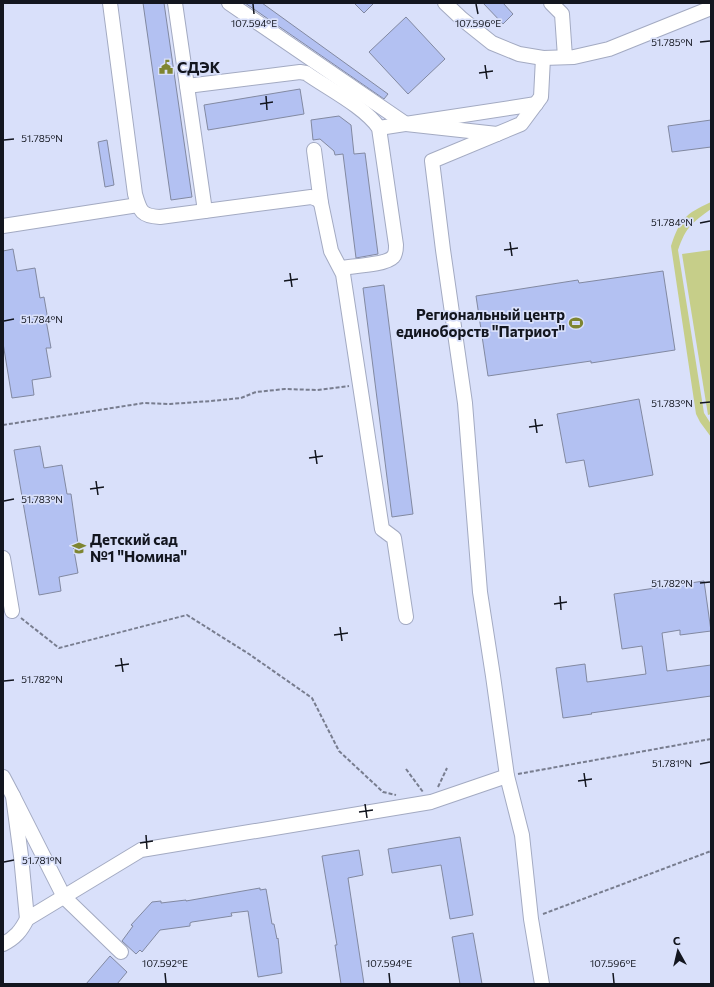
<svg xmlns="http://www.w3.org/2000/svg" width="714" height="987" viewBox="0 0 714 987" font-family="Commissioner,sans-serif">
<style>
.green{fill:#c6ce89}
.building{fill:#b3c1f2;stroke:#8289a1}
.lines{fill:none;stroke-linecap:round;stroke-linejoin:round}
.minor-casing{stroke:#a3aac2;stroke-width:16}
.path{stroke:#787d8f;stroke-width:2;stroke-dasharray:4 2;stroke-linecap:butt}
.minor{stroke:#fff;stroke-width:14}
.ticks{fill:none;stroke:#13161f;stroke-width:1.5}
.labels{text-anchor:middle;dominant-baseline:central;stroke-width:3.5;stroke-linejoin:round;paint-order:stroke}
.poi-label{font-size:15px;font-weight:bold;fill:#13161f;stroke:#d9e0fa;text-anchor:start}
.ticks-label{font-size:10px;text-anchor:middle;fill:#13161f;stroke:#d9e0fa;stroke-width:3.5;stroke-linejoin:round;paint-order:stroke}
</style>
<rect width="100%" height="100%" fill="#d9e0fa"/>
<g class="green">
<path d="M711,202V209C692,223 686,227 678,250L704,413L711,424V437L700,422L696,414L671,246C680,219 685,214 711,202Z"/>
<path d="M711,250V414L708,415L682,254Z"/>
</g>
<g class="building">
<path d="M143,3H164L192,197L171,200Z"/>
<path d="M245,3H262L388,94L384,99Z"/>
<path d="M354,3H374L364,13Z"/>
<path d="M483,3H503L513,14L503,24Z"/>
<path d="M406,17L445,59L408,94L369,52Z"/>
<path d="M300,89L304,114L208,130L204,105Z"/>
<path d="M339,116L351,125L354,154L365,153L378,254L356,258L343,154L335,155L334,151L320,139L313,140L311,120Z"/>
<path d="M711,120V147L672,152L668,126Z"/>
<path d="M107,140L114,185L105,187L98,142Z"/>
<path d="M13,249L17,271L35,268L40,298L44,297L48,320H46L51,348H46L51,377L32,380L34,395L12,398L3,343V251Z"/>
<path d="M663,271L675,350L591,363V361L488,376L476,296L578,280L579,283Z"/>
<path d="M384,285L413,514L392,517L363,288Z"/>
<path d="M639,399L653,475L589,487L584,460L566,463L557,414Z"/>
<path d="M40,446L44,468L62,465L67,494H71L78,544L73,545L78,573L59,577L61,591L39,595L14,450Z"/>
<path d="M704,581L711,631L680,635V630L662,633L667,671L711,665V696L591,713L592,714L563,718L556,668L585,664L587,682L646,674L642,646L622,649L614,594Z"/>
<path d="M460,837L473,915L450,919L441,865L392,873L388,849Z"/>
<path d="M359,850L363,875L348,878L364,984H341L335,945H337L322,856Z"/>
<path d="M260,888V890L266,889L272,924H274L277,939L278,938L282,973L258,977L248,911L231,913L232,916L192,922L190,923V926L160,930L142,952L140,950L136,954L122,941L133,926L131,925L152,902L161,901V903L186,900V901Z"/>
<path d="M473,933L482,984H460L452,937Z"/>
<path d="M110,956L127,972L117,984H86Z"/>
</g>
<g class="lines">
<defs>
<g id="minor">
<path d="M110,3L135,194C140,211 141,216 160,217L311,197L317,199L321,203L331,251L343,274L382,529L394,538L406,617"/>
<path d="M175,3L187,86L300,72L306,73C327,88 365,107 379,128L396,245C396,249 396,254 393,257C386,265 352,266 341,268"/>
<path d="M229,3L406,124L497,134"/>
<path d="M445,3L462,19L492,43L519,54L543,58L574,57L609,49L711,8"/>
<path d="M551,3L562,14L565,57"/>
<path d="M187,86L205,211"/>
<path d="M379,128L536,104"/>
<path d="M314,150L321,203"/>
<path d="M3,226L138,205"/>
<path d="M3,558L12,611"/>
<path d="M3,777L13,796L21,856L27,919"/>
<path d="M13,796L64,897L121,952"/>
<path d="M3,944C15,938 21,931 27,919L141,850L431,802L507,776"/>
<path d="M542,984L531,919L522,835L507,776L493,676L480,592L465,403L443,250L432,161L521,124L541,97L543,58"/>
</g>
</defs>
<use href="#minor" class="minor-casing"/>
<g class="path">
<path d="M3,425L144,403L170,404L211,401L241,398L256,392L285,389L317,390L349,386"/>
<path d="M21,618L59,648L187,615L249,654L312,698L339,751L383,792L396,795"/>
<path d="M406,769L423,792"/>
<path d="M518,774L711,739"/>
<path d="M438,787L447,768"/>
<path d="M543,914L711,851"/>
</g>
<use href="#minor" class="minor"/>
</g>
<path class="ticks" d="M253,4L254,14M476,4L478,14M700,42L710,41M485,65L487,79M479,73L493,71M266,96L267,110M260,104L273,102M4,140L14,139M700,223L710,221M510,242L512,256M504,250L518,248M290,273L292,287M284,281L298,279M4,321L14,319M700,403L710,402M535,419L537,433M529,427L543,425M315,450L317,464M309,458L323,456M96,481L98,495M90,489L104,487M4,501L14,499M700,583L710,582M560,596L561,610M554,604L567,602M340,627L342,641M334,635L348,633M121,658L123,672M115,666L129,664M4,681L14,680M700,764L710,762M584,773L586,787M578,781L592,779M365,804L367,818M359,812L373,810M146,835L147,849M140,843L153,841M4,862L14,860M165,973L166,983M389,973L390,983M613,973L614,983"/>
<defs>
<symbol id="civic-bare" viewBox="-9 -9 18 18"><path d="M-.6-6.5H3V-4.5H.6V-3L4-1V1h2V6H-6V1h2V-1L-.6-3ZM-1.2 2.5V6h2.4V2.5Z" fill="#7e8531" stroke="#d9e0fa" stroke-width="2.5" paint-order="stroke"/></symbol>
<symbol id="stadium-bare" viewBox="-9 -9 18 18"><path d="M0-5a6.5 5 0 1 0 0 10a6.5 5 0 1 0 0-10ZM-3.5-1.8h7v3.6h-7Z" fill="#7e8531" stroke="#d9e0fa" stroke-width="2.5" paint-order="stroke"/></symbol>
<symbol id="school-bare" viewBox="-9 -9 18 18"><path d="M0-5L7-2L0 1L-7-2ZM-4 1L0 2.5L4 1V4Q0 6-4 4Z" fill="#7e8531" stroke="#d9e0fa" stroke-width="2.5" paint-order="stroke"/></symbol>
</defs>
<g fill-rule="evenodd">
<use href="#civic-bare" x="156" y="57" width="20" height="20"/>
<use href="#stadium-bare" x="566" y="313" width="20" height="20"/>
<use href="#school-bare" x="69" y="538" width="20" height="20"/>
</g>
<g class="labels">
<g class="poi-label">
<text x="177" y="67">СДЭК</text>
<text x="565" y="314" text-anchor="end">Региональный центр<tspan x="565" dy="17">единоборств "Патриот"</tspan></text>
<text x="90" y="539">Детский сад<tspan x="90" dy="17">№1 "Номина"</tspan></text>
</g>
</g>
<g class="ticks-label">
<text x="254" y="27">107.594°E</text>
<text x="478" y="27">107.596°E</text>
<text x="672" y="46">51.785°N</text>
<text x="42" y="142">51.785°N</text>
<text x="672" y="226">51.784°N</text>
<text x="42" y="323">51.784°N</text>
<text x="672" y="407">51.783°N</text>
<text x="42" y="503">51.783°N</text>
<text x="672" y="587">51.782°N</text>
<text x="42" y="683">51.782°N</text>
<text x="672" y="767">51.781°N</text>
<text x="42" y="864">51.781°N</text>
<text x="165" y="967">107.592°E</text>
<text x="389" y="967">107.594°E</text>
<text x="613" y="967">107.596°E</text>
</g>
<rect width="714" height="987" fill="none" stroke="#13161f" stroke-width="8"/>
<g transform="translate(678 951) rotate(352)" stroke="#d9e0fa" stroke-width="3" paint-order="stroke">
<path d="M0-3L7 15L0 10L-7 15Z" fill="#13161f"/>
<text y="-6" font-size="11" font-weight="bold" text-anchor="middle" fill="#13161f">С</text>
</g>
</svg>
